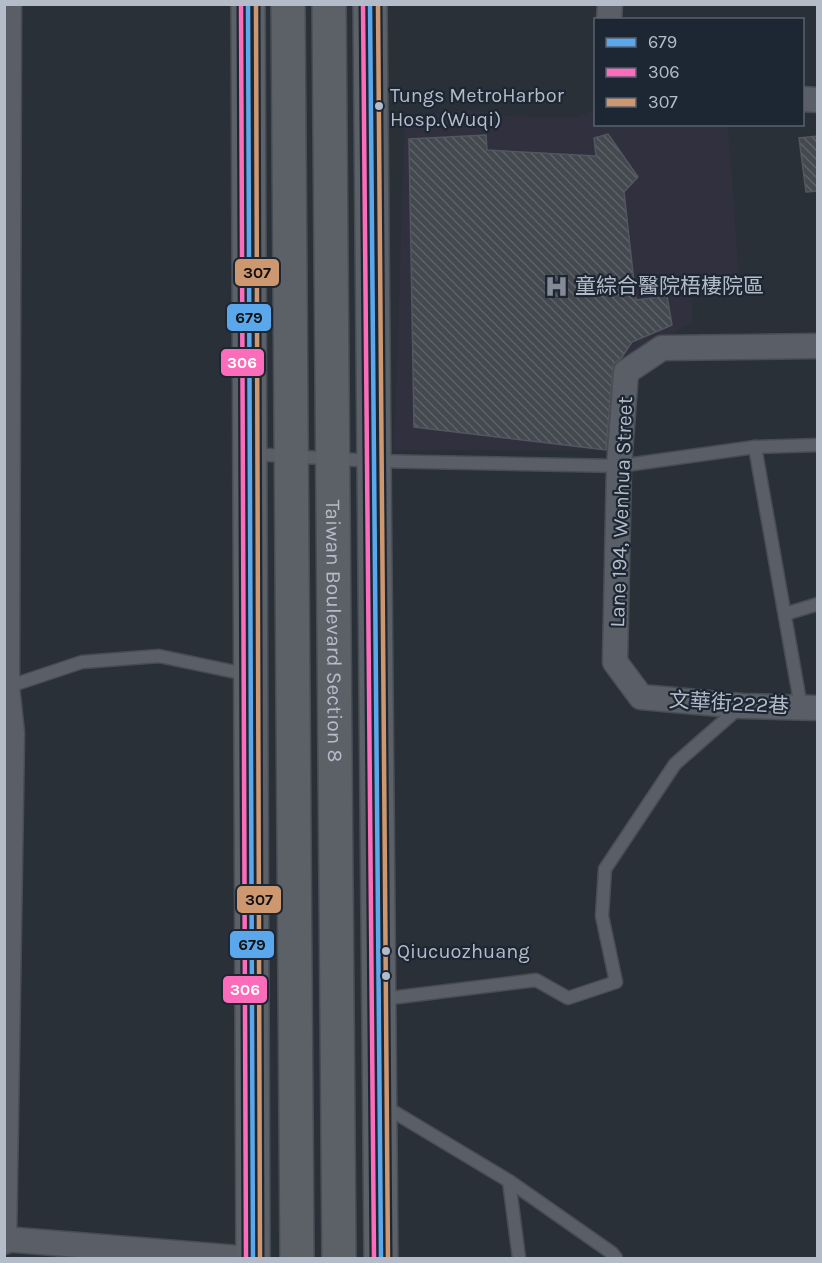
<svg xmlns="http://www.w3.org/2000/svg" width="822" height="1263" viewBox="0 0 822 1263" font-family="Karla,'Noto Sans TC',sans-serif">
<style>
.medical{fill:#31303e}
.building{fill:url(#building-back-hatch);stroke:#52575f;stroke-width:1.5}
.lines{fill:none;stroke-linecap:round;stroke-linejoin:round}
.service-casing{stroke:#484c53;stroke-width:15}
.minor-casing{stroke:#484c53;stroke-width:27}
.primary-casing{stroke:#484c55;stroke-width:36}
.service{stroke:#5a5e66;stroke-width:12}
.minor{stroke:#5a5e66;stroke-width:24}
.primary{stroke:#5c6168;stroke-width:33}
.bus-1-casing{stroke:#1d2633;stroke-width:9}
.bus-2-casing{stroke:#1d2633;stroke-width:9}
.bus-3-casing{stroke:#1d2633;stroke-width:9}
.bus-1{stroke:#5aa8eb;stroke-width:4.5}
.bus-2{stroke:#fb6dba;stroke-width:4.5}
.bus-3{stroke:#cd976f;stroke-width:4.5}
.bus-dot{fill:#b4bcc9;stroke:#1d2633;stroke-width:2}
.labels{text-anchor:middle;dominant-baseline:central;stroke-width:4.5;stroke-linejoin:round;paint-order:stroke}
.bus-label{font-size:20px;fill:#b4bcc9;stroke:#1d2633;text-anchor:start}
.poi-label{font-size:21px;fill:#b4bcc9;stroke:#1d2633;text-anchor:start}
.street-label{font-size:21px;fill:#b4bcc9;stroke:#1d2633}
.line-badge{stroke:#1d2633;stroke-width:2}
.badge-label{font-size:16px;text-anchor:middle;font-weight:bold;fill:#fff}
.pale-badge-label{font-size:16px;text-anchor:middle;font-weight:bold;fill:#111}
</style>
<defs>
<pattern id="building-back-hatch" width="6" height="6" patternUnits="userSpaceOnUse" patternTransform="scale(1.5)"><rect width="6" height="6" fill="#444950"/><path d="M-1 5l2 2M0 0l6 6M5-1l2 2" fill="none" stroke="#5d6168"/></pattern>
</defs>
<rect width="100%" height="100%" fill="#2a3038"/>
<path class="medical" d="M467,110L512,116L574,118L595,110L596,124L728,125L739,278L692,294V322L627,360L624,450H394L405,118Z"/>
<g class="building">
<path d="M608,134L638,177L624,192L636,300L667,296L672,325L632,342L622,357L613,365L606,450L414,427L409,139L486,135L487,150L596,156L594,138Z"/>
<path d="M818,136V191L806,192L799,138Z"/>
</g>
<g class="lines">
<defs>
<g id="service">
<path d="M755,447L801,707"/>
<path d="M250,454L375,461L619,466L755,447L818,445"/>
<path d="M785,614L818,604"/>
<path d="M7,687L82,662L159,656L250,675"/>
<path d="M382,999L536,980L568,998L616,982L602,916L605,869L675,764L741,706"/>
<path d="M384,1106L509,1181L612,1253L616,1258"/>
<path d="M509,1181L519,1258"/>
</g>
<g id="minor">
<path d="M609,20L610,4"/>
<path d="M802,99L818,100"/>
<path d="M818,346L662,348L626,372L619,466L615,662L641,697L742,706L818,708"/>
<path d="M4,1239L238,1258"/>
<path d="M4,1242L12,733L7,687L9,4"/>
</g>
<g id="primary">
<path d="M248,4L253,1258"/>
<path d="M288,4L297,1258"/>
<path id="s1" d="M329,4L339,1258"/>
<path d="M370,4L381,1258"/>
</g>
</defs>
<use href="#service" class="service-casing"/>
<use href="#minor" class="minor-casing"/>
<use href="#primary" class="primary-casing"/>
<use href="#service" class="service"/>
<use href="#minor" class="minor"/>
<use href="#primary" class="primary"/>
<defs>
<g id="bus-1">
<path d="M248,4L253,1258"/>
<path d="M370,4L381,1258"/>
</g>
<g id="bus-2">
<path d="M241,4L246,1258"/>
<path d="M363,4L374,1258"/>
</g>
<g id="bus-3">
<path d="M256,4L260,1258"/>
<path d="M378,4L388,1258"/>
</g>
</defs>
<use href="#bus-1" class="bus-1-casing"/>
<use href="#bus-2" class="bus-2-casing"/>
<use href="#bus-3" class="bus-3-casing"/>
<use href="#bus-1" class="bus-1"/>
<use href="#bus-2" class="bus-2"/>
<use href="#bus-3" class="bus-3"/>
</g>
<defs>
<symbol id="hospital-bare" viewBox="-9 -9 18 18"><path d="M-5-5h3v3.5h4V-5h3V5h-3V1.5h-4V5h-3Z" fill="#848b96" stroke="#1d2633" stroke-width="2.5" paint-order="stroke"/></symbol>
</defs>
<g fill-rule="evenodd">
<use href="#hospital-bare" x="540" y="270" width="33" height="33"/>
</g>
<g class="bus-dot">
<circle cx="379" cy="106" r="5"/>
<circle cx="386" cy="951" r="5"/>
<circle cx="386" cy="976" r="5"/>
</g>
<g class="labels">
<g class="bus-label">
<text x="390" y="95">Tungs MetroHarbor<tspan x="390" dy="24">Hosp.(Wuqi)</tspan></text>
<text x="397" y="951">Qiucuozhuang</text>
</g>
<g class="poi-label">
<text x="575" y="286">童綜合醫院梧棲院區</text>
</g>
<g class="street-label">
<text transform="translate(621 512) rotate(-88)">Lane 194, Wenhua Street</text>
<text stroke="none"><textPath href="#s1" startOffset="627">Taiwan Boulevard Section 8</textPath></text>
<text transform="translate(729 703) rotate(3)">文華街222巷</text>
</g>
</g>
<g class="line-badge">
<rect x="234" y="258" width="46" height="29" rx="6" fill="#cd976f"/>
<rect x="226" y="303" width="46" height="29" rx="6" fill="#5aa8eb"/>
<rect x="220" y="348" width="45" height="29" rx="6" fill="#fb6dba"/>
<rect x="236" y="885" width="46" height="29" rx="6" fill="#cd976f"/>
<rect x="229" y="930" width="46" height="29" rx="6" fill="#5aa8eb"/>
<rect x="222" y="975" width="46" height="29" rx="6" fill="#fb6dba"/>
</g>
<g class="badge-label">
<text x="242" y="368">306</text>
<text x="245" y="995">306</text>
</g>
<g class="pale-badge-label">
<text x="257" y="278">307</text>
<text x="249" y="323">679</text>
<text x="259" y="905">307</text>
<text x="252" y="950">679</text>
</g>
<rect width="822" height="1263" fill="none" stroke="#b4bcc9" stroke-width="12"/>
<rect x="594" y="18" width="210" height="108" fill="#1d2633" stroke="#59626f" stroke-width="1.5"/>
<rect x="606" y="38" width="30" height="9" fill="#5aa8eb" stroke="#59626f" stroke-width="1.5"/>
<text x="648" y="48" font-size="18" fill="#b4bcc9">679</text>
<rect x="606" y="68" width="30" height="9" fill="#fb6dba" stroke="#59626f" stroke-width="1.5"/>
<text x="648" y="78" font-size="18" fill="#b4bcc9">306</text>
<rect x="606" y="98" width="30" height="9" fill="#cd976f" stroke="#59626f" stroke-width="1.5"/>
<text x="648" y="108" font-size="18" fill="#b4bcc9">307</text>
</svg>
